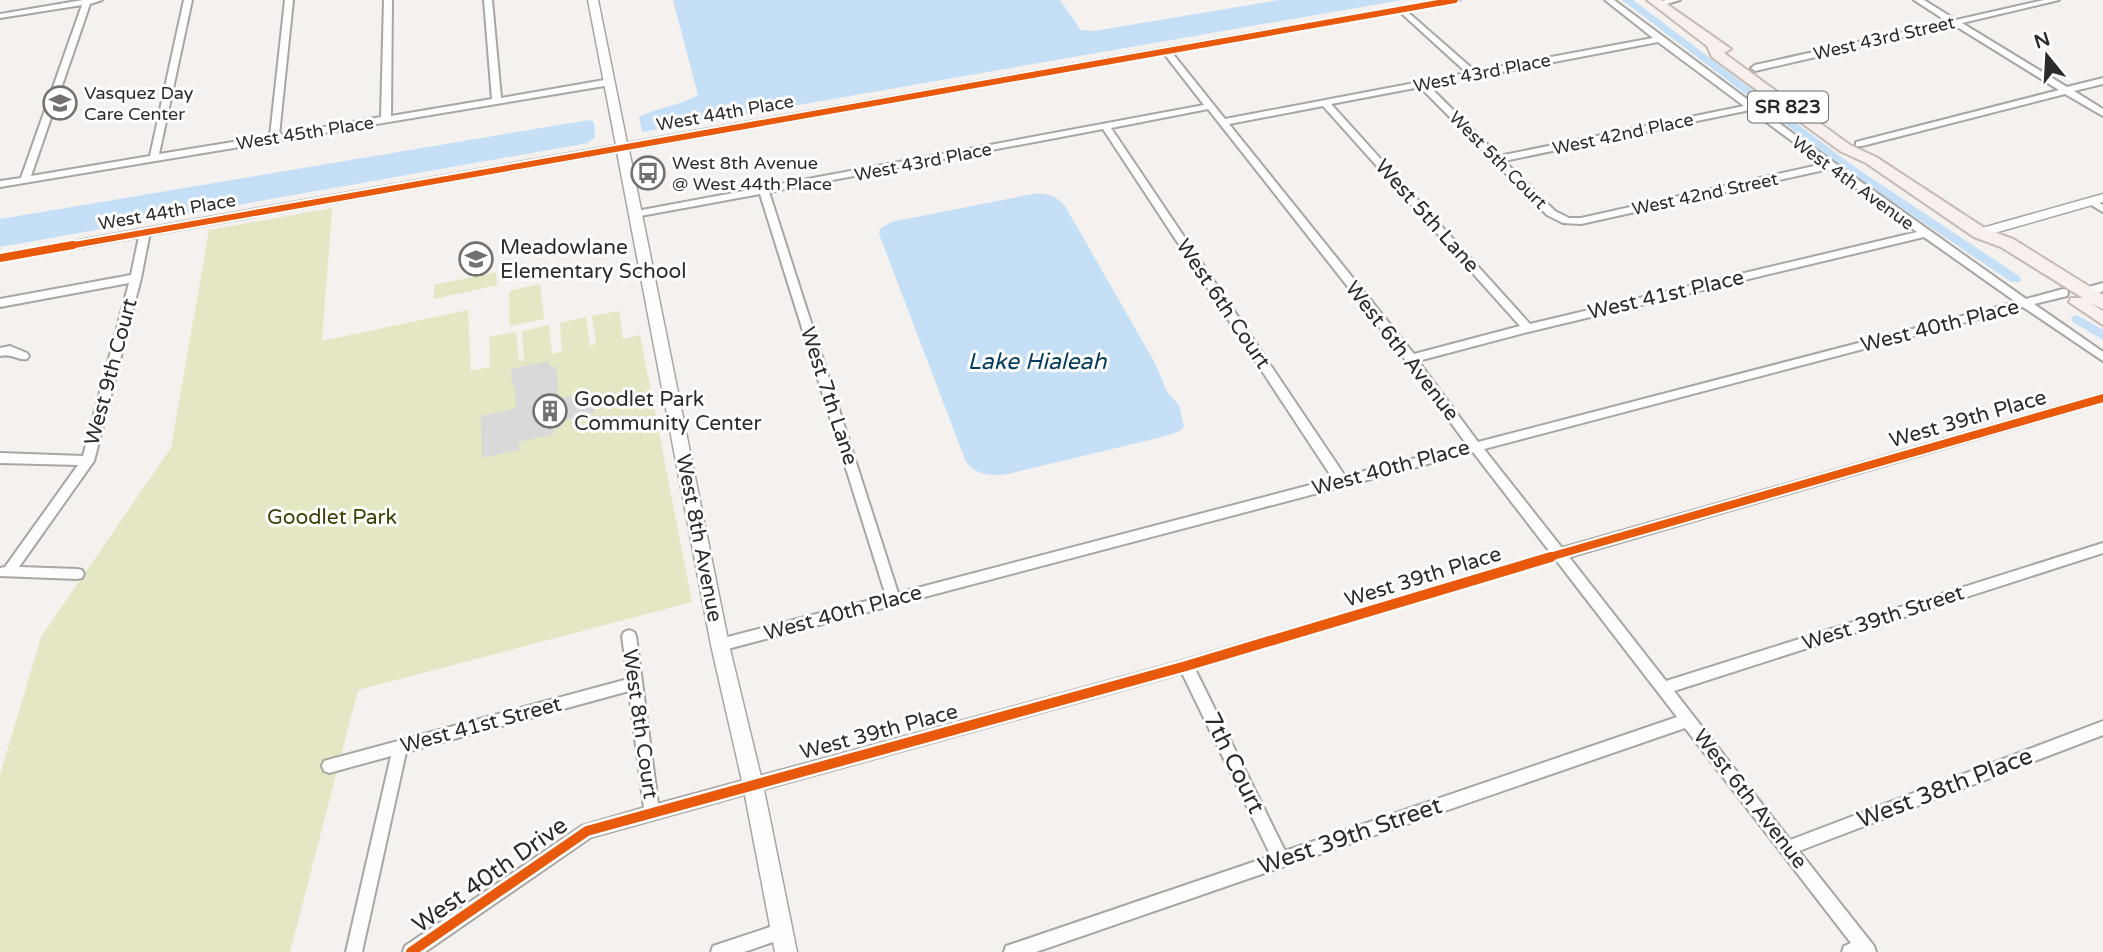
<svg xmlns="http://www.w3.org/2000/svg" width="2103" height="952" viewBox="0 0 2103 952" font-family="'Varela Round',sans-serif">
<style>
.green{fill:#e5e6c3}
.water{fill:#c5e0f6}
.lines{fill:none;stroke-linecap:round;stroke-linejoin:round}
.canal{fill:#c5e0f6;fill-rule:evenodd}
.building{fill:#dad8d9}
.minor-casing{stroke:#a8a6a3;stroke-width:4}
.tertiary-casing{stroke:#a8a6a3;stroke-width:3}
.primary-casing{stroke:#c5bab5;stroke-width:4}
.minor{fill:#fdfdfc;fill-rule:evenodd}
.tertiary{fill:#fdfdfc;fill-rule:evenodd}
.primary{fill:#f7f0ed;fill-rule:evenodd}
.cycleway-far2-casing{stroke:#fff;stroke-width:10}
.cycleway-far1-casing{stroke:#fff;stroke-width:12}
.cycleway-casing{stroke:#fff;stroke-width:15}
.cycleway-far2{stroke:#e8590c;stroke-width:6}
.cycleway-far1{stroke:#e8590c;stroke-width:8}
.cycleway{stroke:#e8590c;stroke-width:10}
.labels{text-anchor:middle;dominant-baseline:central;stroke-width:6;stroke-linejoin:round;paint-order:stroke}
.far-street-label{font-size:18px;fill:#2d2b29;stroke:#fff}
.far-poi-label{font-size:18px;fill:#2d2b29;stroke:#fff;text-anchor:start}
.shield{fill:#fff;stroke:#6c6b69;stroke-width:2}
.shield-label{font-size:19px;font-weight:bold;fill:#2d2b29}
.street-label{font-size:21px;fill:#2d2b29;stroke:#fff}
.poi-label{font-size:21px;fill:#2d2b29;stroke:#fff;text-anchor:start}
.park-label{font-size:21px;fill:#3e3e00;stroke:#fff}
.water-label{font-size:23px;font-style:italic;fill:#053d5f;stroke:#fff}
.near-street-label{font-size:24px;fill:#2d2b29;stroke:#fff}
</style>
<rect width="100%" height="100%" fill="#f4f1ee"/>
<g class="green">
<path d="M332,208L322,341L468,310L471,371L490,367L489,337L516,332L519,361L524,360L522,331L549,325L552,354L562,351L560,323L586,317L590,346L596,344L592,316L619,311L623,339L640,335L692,602L358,690L290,952H0V775L41,637L171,448L209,230Z"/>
<path d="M496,272L497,285L434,299V285Z"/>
<path d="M540,284L544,319L510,326L509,291Z"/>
</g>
<g class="water">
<path d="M673,0H1060L1081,30L1094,31L1279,0H1402L642,132L639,117C658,107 679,106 698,95Z"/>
<path d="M589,120L594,122L595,137L588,143L0,247V219Z"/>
<path d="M1033,194C1047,193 1055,195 1065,206L1155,363L1167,392L1179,405L1184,427L1178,432L1162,437L1008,474C991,476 978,476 966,462L879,234L880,229L891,222Z"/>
</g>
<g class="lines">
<g class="canal">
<path d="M1622,0H1633L1852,165L2019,276L2021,279L2019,282H2011L1844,169Z"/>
<path d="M2077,315L2103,330V340L2073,322L2071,319L2073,316Z"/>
</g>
</g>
<path class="building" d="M549,361L550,367L556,366L559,399L593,392L595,413L561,421L562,427L554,429V434L519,442V450L482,458L481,416L516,408L515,385H512L511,369Z"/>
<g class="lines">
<defs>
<g id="minor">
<path d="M83,0H102L90,4L31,176L150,156L184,0H192L159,154L270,136L285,0H293L279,135L381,117L384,0H392L391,116L492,99L484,0H492L501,98L610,79L614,82L610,85L0,187V181L21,178L82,5L0,18V14Z"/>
<path d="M1605,0H1614L1795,135L2026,299L2063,289L2067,290L2068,293L2067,296L2034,304L2103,352V361L2023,307L1484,449L1562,548L2103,394V402L1569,557L1666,681L2103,543V553L1674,691L1790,840L2103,721V735L1799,851L1874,946L1876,952H1842L1844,946L1851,943L1685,728L1036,952H1004L1006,946L1012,944L1271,856L1182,673L591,837L425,952H403L405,946L582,826L644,808L629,691L406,752L362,952H346L391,756L329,773L324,771L322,766L324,761L628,679L622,636L624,632L629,630L634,632L636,636L658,804L1186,660L1550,552L1473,452L720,651L715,649L713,645L715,641L720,639L886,596L760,194L635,217L631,216V212L1204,105L1162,51L1166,48L1169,49L1225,119L1467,73L1399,11L1398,9L1402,7L1475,71L1653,38ZM1658,42L1744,106L1499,156L1429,86ZM1420,87L1547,215L1563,223L1581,224L1829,169L1917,232L1530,324L1331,104ZM1323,106L1520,326L1414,354L1229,124ZM1208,109L1407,362L1467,445L1345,476L1111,128ZM1750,110L1823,164L1581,218H1569L1555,211L1504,161ZM1103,129L1333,479L898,593L769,192ZM1924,237L2016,302L1478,442L1418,361L1528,332ZM1556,560L1677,717L1285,851L1195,669Z"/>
<path d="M1666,0H1680L1659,6L1655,4Z"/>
<path d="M1914,0H1924L1956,20L2044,0H2059L1962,23L2067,87L2103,78V84L2074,91L2103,109V116L2065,94L1862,146H1856V142L2059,90L1954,25L1755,71L1751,68L1755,65L1948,22Z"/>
<path d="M2091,198L2103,205V212L2088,203L2086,201Z"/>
<path d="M145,229L150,232L141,278L94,461L19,567L77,569L82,570L84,574L82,578L77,579L0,576V568L5,567L78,465L0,463V453L83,456L129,283L0,307V299L131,275L140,232Z"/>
<path d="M2103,283V291L2086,296L2081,292L2082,289Z"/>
<path d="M10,346L27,353L29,356L27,359C18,361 13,353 0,356V348Z"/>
<path d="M782,923L788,925L790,931L788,937L782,939L744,952H711L713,946Z"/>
</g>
<g id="tertiary">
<path d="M588,0H598L627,143L1437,0H1460L1455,3L629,150L729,645L763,785L797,952H775L743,785L711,645L617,152L0,262V254L616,145Z"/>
<path d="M2103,194V202L1980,237L1973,233L1975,230Z"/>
</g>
<path id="primary" d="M1647,0H1661L1731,49L1724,53L1850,145L1876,157L1986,229L2013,239L2103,295V309L2090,303L2103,311V325L2069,302L2071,298H2083L2001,247L1974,237L1866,163L1840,151L1712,57L1707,46Z"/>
</defs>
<use href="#minor" class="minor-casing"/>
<use href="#tertiary" class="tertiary-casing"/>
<use href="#primary" class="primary-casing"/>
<use href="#minor" class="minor"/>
<use href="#tertiary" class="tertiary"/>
<use href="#primary" class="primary"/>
<defs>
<path id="cycleway-far2" d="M63,247L1455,0"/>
<g id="cycleway-far1">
<path d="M0,258L73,245"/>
<path d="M1546,558L2103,398"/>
</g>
<path id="cycleway" d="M411,952L587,831L1186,666L1551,557"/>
</defs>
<use href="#cycleway-far2" class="cycleway-far2-casing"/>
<use href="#cycleway-far1" class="cycleway-far1-casing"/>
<use href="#cycleway" class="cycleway-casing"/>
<use href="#cycleway-far2" class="cycleway-far2"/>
<use href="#cycleway-far1" class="cycleway-far1"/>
<use href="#cycleway" class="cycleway"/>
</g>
<defs>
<symbol id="school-ring" viewBox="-11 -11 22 22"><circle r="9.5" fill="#fff" stroke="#73706e" stroke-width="1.5"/><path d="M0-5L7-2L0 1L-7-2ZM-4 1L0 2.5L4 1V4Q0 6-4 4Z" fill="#73706e"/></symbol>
<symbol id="bus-ring" viewBox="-11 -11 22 22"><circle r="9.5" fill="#fff" stroke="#73706e" stroke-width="1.5"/><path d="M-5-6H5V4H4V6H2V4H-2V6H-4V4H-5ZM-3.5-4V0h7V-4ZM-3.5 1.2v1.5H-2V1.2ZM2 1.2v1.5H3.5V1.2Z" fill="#73706e"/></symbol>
<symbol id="building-ring" viewBox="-11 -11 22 22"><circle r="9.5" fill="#fff" stroke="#73706e" stroke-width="1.5"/><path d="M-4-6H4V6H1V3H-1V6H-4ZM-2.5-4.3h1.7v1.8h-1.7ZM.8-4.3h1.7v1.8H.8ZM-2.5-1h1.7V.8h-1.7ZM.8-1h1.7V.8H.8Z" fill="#73706e"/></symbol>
</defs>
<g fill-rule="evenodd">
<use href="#school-ring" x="41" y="84" width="38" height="38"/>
<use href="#bus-ring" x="629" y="154" width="38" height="38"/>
<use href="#school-ring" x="457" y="240" width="38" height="38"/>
<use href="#building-ring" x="531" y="392" width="38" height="38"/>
</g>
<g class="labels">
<g class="far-street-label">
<text transform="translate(1884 38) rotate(-13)">West 43rd Street</text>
<text transform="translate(1482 73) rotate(-11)">West 43rd Place</text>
<text transform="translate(725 113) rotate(-10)">West 44th Place</text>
<text transform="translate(305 133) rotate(-9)">West 45th Place</text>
<text transform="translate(1623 134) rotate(-12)">West 42nd Place</text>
<text transform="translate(1498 160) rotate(45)">West 5th Court</text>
<text transform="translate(923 162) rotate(-11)">West 43rd Place</text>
<text transform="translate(1853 183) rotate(36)">West 4th Avenue</text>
<text transform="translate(1705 194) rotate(-12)">West 42nd Street</text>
<text transform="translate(167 212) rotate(-10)">West 44th Place</text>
</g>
<g class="far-poi-label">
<text x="84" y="93">Vasquez Day<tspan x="84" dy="21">Care Center</tspan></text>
<text x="672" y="163">West 8th Avenue<tspan x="672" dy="21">@ West 44th Place</tspan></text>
</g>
<rect class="shield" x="1748" y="91.5" width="80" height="31" rx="5"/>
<g class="shield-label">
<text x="1788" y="107">SR 823</text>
</g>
<g class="street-label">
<text transform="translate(1427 216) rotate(48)">West 5th Lane</text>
<text transform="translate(1666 295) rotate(-13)">West 41st Place</text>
<text transform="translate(1223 304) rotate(56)">West 6th Court</text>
<text transform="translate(1940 326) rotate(-14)">West 40th Place</text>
<text transform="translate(1402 351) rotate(52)">West 6th Avenue</text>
<text transform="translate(111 372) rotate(-75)">West 9th Court</text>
<text transform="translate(829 396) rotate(72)">West 7th Lane</text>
<text transform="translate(1968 419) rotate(-16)">West 39th Place</text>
<text transform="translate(1391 468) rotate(-15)">West 40th Place</text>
<text transform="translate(699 538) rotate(79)">West 8th Avenue</text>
<text transform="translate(1423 577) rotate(-17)">West 39th Place</text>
<text transform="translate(843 613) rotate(-15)">West 40th Place</text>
<text transform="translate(1883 618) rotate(-18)">West 39th Street</text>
<text transform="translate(640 724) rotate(82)">West 8th Court</text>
<text transform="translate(481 725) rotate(-15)">West 41st Street</text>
<text transform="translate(879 732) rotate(-15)">West 39th Place</text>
<text transform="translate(1750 799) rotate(52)">West 6th Avenue</text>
</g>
<g class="poi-label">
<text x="500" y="247">Meadowlane<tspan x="500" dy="24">Elementary School</tspan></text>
<text x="574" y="399">Goodlet Park<tspan x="574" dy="24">Community Center</tspan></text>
</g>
<g class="park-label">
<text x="332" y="517">Goodlet Park</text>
</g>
<g class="water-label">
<text x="1037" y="362">Lake Hialeah</text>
</g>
<g class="near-street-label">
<text transform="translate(1234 763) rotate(64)">7th Court</text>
<text transform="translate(1945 788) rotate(-21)">West 38th Place</text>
<text transform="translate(1350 836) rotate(-19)">West 39th Street</text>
<text transform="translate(490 875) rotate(-35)">West 40th Drive</text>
</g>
</g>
<g transform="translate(2047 56) rotate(342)" stroke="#ffffff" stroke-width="5" paint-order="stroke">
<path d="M0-5L12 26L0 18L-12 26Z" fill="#2d2b29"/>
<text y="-10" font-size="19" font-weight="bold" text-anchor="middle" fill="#2d2b29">N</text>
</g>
</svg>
